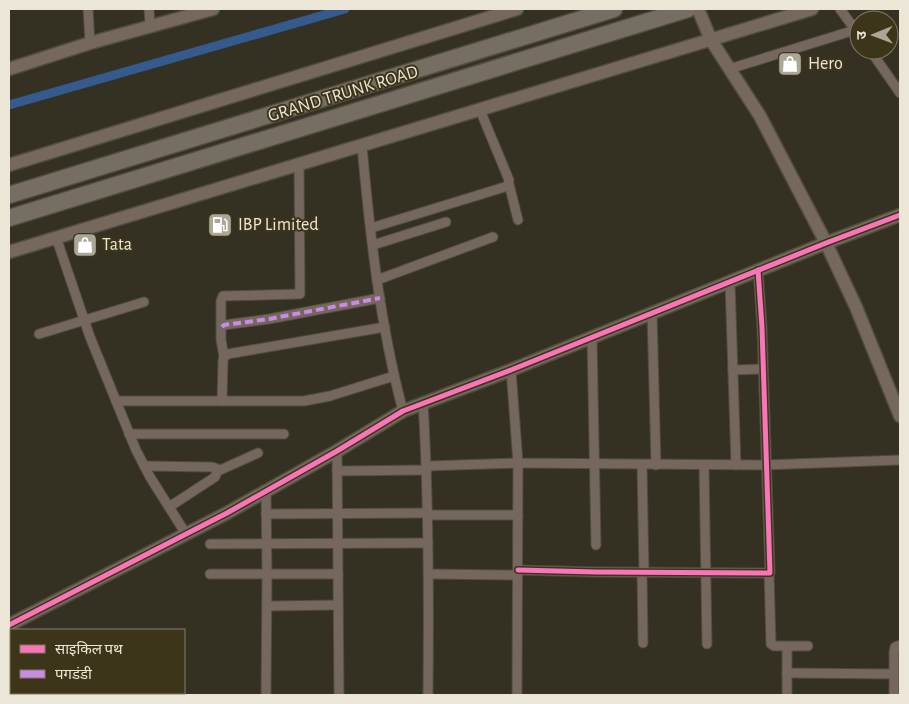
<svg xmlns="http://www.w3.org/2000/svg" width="909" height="704" viewBox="0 0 909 704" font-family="'Alegreya Sans','Noto Sans Devanagari',sans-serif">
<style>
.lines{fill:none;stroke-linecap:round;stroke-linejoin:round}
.canal{stroke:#355a8e;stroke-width:9}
.street-casing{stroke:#504d40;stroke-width:11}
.secondary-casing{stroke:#504d40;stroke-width:15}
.highway-casing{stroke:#504d40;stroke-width:19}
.street{stroke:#76675e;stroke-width:9}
.secondary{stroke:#77685e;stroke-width:12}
.highway{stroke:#766d63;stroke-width:16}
.quiet{stroke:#ca8be6;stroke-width:4;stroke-dasharray:8 4;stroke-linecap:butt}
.cycleway-casing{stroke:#3d351a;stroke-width:8}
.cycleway{stroke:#fb73b8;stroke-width:5}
.labels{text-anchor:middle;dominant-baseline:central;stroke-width:4;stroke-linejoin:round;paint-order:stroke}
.poi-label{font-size:18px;fill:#ebe6d6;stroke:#3d351a;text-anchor:start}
.street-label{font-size:18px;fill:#ebe6d6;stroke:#3d351a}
</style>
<rect width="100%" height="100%" fill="#353122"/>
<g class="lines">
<path class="canal" d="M9,105L345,9"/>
<defs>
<g id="street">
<path d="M88,9L90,43"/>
<path d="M149,9L150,26"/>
<path d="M840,9L859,35"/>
<path d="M870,50L900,93"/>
<path d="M729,69L855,30"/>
<path d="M362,146C370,235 380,325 403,411"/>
<path d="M509,184L518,220"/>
<path d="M371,228L508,186L509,180L480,110"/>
<path d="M56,237L90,337L136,450L150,477L186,534"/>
<path d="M373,245L446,222"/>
<path d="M377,280L493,237"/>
<path d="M730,282L736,465"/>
<path d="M652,313L656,465"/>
<path d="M222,327L224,325L269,319L380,298"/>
<path d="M39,334L144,302"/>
<path d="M592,338L596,545"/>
<path d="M224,357L221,340V301L223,296L300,294L299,165"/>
<path d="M511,370L518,463L764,465L900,460"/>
<path d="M733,370L763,369"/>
<path d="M116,401H304L330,396L394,376"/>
<path d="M222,401L223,361L224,357L228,354L385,327"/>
<path d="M423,402C429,500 429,597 428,695"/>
<path d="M129,434H284"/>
<path d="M337,451L339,695"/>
<path d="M642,465L644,572"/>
<path d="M704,465L707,644"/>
<path d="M144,466L212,467L218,469L215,477L169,507"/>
<path d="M427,466L518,463L517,695"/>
<path d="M218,471L258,453"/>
<path d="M337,471L427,470"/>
<path d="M266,491L267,575L266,695"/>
<path d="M266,514L428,513"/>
<path d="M428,515H518"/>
<path d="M210,544L428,543"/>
<path d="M518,570L596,572L770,573L762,327L758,270"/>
<path d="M642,572L643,643"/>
<path d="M769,573L771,644L774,646H808"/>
<path d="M210,574H338"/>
<path d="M429,574L518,575"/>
<path d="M267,606L338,605"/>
<path d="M787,673L894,674"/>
<path d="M21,693V695"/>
<path d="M787,695V651"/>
<path d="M894,695V652L895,647L900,645"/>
</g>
<g id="secondary">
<path d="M698,9L711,40L760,116L826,243L856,307L900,416"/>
<path d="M9,69L90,43L213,9"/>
<path d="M9,165L517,9"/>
<path d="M9,252L812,9"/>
<path d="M9,625L227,513L337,451L403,411L511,370L826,243L900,215"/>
</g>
<g id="highway">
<path d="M9,195L614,9"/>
<path d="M9,218L688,9"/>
</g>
</defs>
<use href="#street" class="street-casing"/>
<use href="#secondary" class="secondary-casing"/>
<use href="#highway" class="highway-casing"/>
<use href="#street" class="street"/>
<use href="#secondary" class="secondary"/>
<use href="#highway" class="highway"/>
<path class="quiet" d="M222,327L224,325L269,319L380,298"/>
<defs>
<g id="cycleway">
<path d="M518,570L596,572L770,573L762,327L758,270"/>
<path d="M9,625L227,513L337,451L403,411L511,370L826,243L900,215"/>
</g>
</defs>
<use href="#cycleway" class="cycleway-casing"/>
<use href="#cycleway" class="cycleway"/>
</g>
<defs>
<symbol id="shop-square" viewBox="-11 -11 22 22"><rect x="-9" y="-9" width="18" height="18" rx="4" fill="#aba797" stroke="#3d351a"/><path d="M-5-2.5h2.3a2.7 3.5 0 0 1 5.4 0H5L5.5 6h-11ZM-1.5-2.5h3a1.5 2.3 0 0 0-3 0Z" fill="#fff"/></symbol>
<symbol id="fuel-square" viewBox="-11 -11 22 22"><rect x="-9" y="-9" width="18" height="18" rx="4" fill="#aba797" stroke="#3d351a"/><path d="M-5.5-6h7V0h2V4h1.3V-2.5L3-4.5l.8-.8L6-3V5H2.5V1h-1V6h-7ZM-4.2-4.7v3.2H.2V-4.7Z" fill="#fff"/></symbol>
</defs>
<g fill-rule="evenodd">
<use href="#shop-square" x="776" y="50" width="28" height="28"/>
<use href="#fuel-square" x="206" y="211" width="28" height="28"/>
<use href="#shop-square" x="71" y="231" width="28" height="28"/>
</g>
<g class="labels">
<g class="poi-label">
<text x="808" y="64">Hero</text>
<text x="238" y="225">IBP Limited</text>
<text x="102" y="245">Tata</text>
</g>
<g class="street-label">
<text transform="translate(343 94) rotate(-17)">GRAND TRUNK ROAD</text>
</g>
</g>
<rect width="909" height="704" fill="none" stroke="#ebe6d6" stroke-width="20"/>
<rect x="10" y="629" width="175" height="65" fill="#3d351a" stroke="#837c65"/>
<rect x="20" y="645" width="25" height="8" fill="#fb73b8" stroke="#837c65"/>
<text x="55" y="654" font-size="15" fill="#ebe6d6">साइकिल पथ</text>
<rect x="20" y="670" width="25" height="8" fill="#ca8be6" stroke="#837c65"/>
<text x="55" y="679" font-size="15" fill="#ebe6d6">पगडंडी</text>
<g transform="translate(874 35) rotate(269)"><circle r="24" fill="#3d351a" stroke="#837c65"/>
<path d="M0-4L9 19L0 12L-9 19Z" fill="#aba797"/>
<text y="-8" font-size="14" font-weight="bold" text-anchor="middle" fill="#ebe6d6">उ</text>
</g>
</svg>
